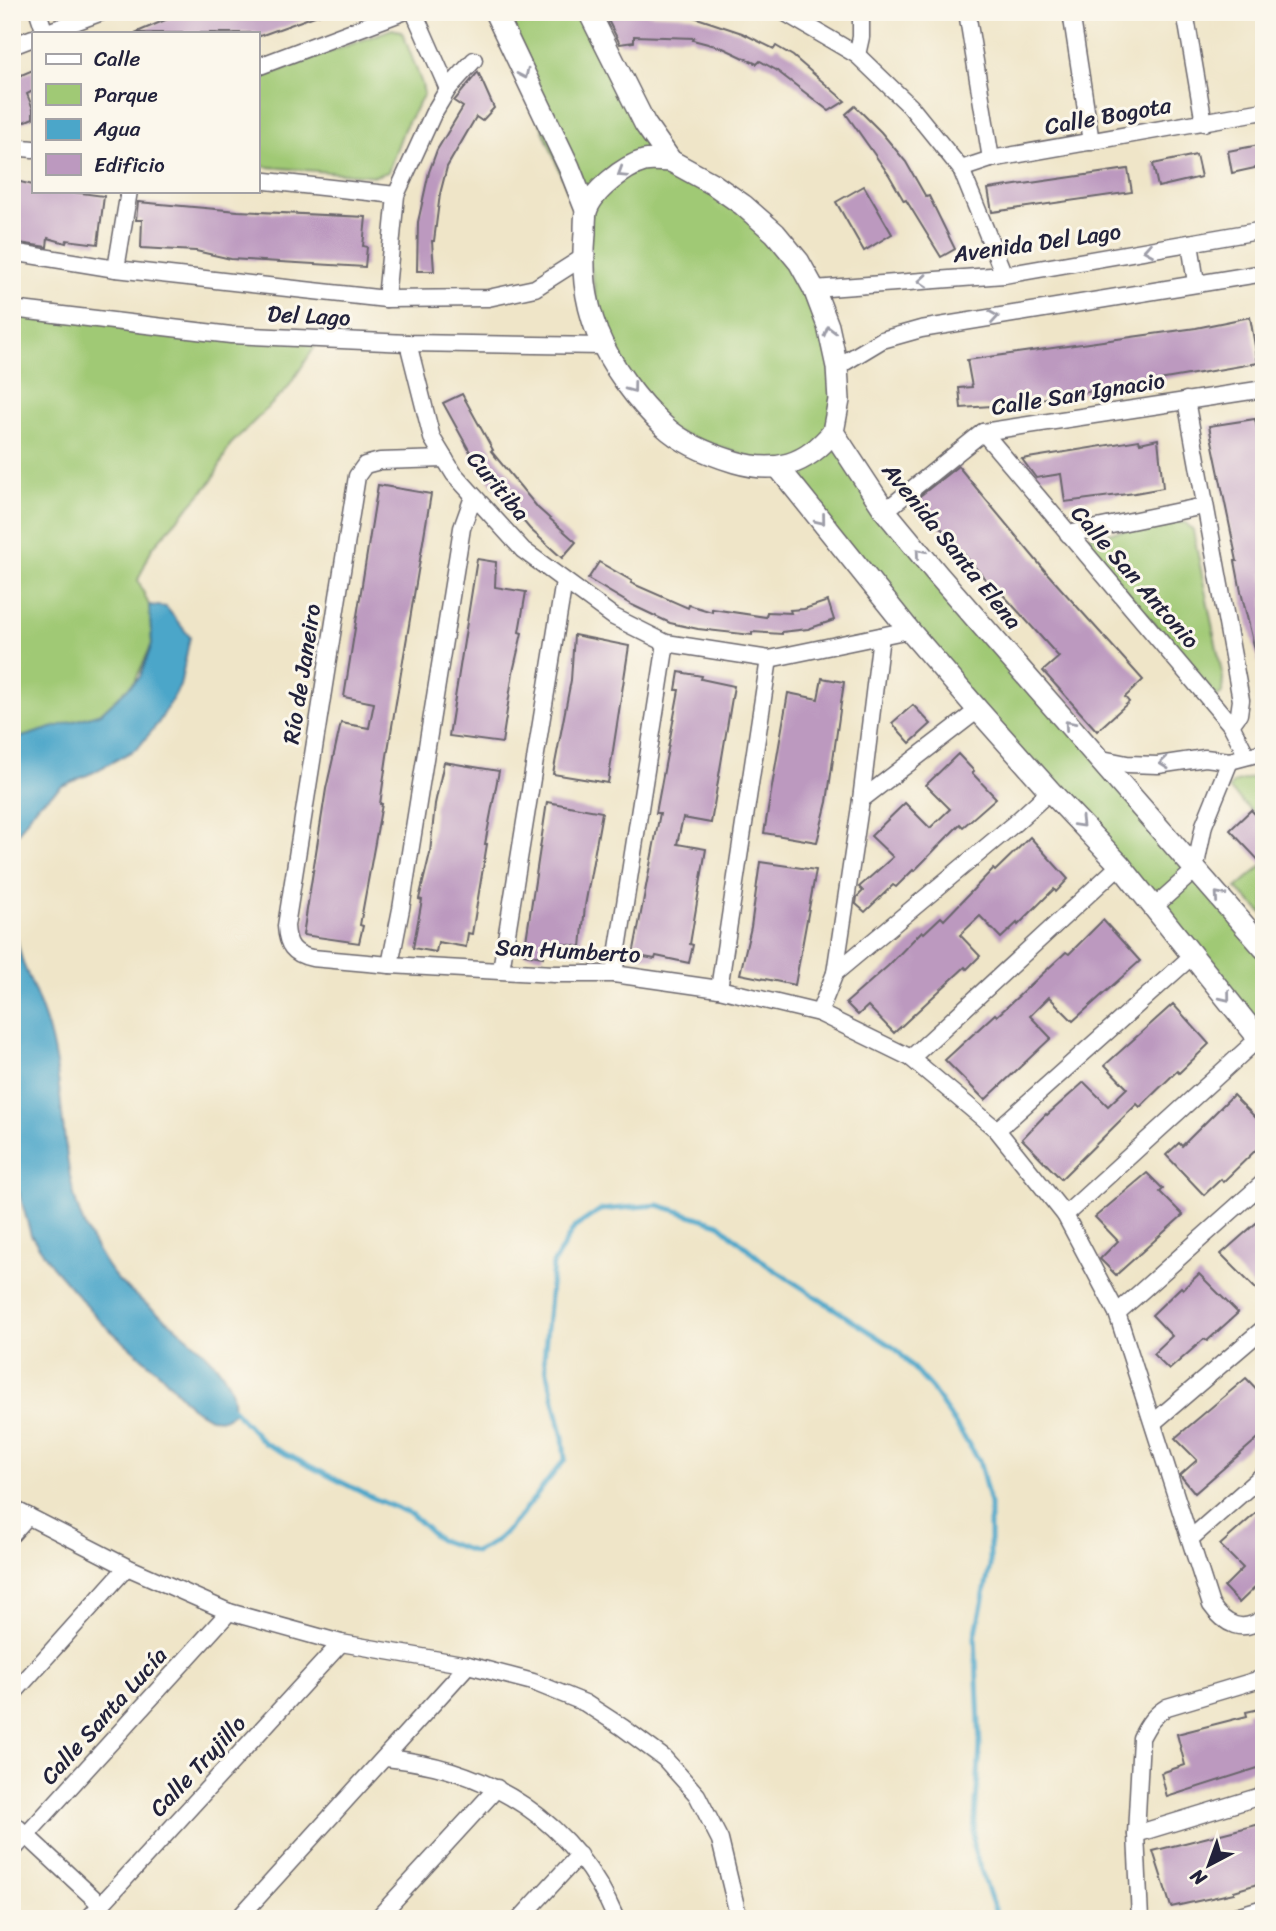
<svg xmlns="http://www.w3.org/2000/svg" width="1276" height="1931" viewBox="0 0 1276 1931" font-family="Sriracha,sans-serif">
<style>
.green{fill:#a0c975;stroke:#617658;stroke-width:2}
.water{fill:#4ba6c9;stroke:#366482;stroke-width:2}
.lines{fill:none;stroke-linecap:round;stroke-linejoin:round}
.stream{stroke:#4ba6c9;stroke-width:5}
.building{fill:#bc99bf}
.minor-casing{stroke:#6a666c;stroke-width:19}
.tertiary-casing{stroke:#6a666c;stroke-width:24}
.minor{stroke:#fff;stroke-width:16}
.tertiary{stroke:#fff;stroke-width:21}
.oneway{stroke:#9c9ca7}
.labels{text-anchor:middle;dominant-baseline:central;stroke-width:6;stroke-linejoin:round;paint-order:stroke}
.street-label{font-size:23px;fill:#22223b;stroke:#fbf7ec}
</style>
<rect width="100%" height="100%" fill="#fbf7ec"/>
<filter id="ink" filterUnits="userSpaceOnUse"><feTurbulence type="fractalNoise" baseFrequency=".0143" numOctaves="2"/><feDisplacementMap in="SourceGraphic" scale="14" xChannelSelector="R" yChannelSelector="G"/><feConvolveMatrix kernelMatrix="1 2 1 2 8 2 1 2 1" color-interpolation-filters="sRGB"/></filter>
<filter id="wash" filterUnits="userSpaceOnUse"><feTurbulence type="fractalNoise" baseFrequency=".00686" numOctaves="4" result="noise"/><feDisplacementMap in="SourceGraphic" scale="28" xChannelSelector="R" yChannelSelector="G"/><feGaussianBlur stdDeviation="1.57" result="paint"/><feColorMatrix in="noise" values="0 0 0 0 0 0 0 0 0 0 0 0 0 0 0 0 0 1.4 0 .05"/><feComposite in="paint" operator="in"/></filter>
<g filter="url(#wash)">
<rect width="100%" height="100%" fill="#efe5c8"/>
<g class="green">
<path d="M495,12H589L671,161L775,233L828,326L834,432L885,511L1264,948V1045L778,467L667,429L604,346L585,233Z"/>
<path d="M392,29L400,31L403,34L422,84L424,94L404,129L388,172L375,176L257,166V79Z"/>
<path d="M12,309L320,339L287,389L230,445L212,481L152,548L138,580L149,605L152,644L135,681L101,713L14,741L12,740Z"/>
<path d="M1177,522L1186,523L1193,531L1223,678L1222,693L1215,698L1084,539L1089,536Z"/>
<path d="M1264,774V823L1229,789L1233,783Z"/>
<path d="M1264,864V915L1236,888Z"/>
</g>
<g class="water">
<path d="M149,605L166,607L190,637L180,686L159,722L138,748L94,772L62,786L36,806L12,842V740L101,713L140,677L152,644Z"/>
<path d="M12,917C16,932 18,948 23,963C32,986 43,1009 49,1032C69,1104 56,1189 99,1253C104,1262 110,1271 117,1279C147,1312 246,1363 232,1414L223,1419L210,1418L191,1407L161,1374L101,1322L52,1266L31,1235L12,1167Z"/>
</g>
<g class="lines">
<path class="stream" d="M230,1406L264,1443L371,1497L411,1514L439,1540L475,1552C483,1548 493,1544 499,1538C525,1515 542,1485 565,1460L563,1438L544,1359L553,1264L574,1228L600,1210L658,1205L719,1224L767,1265L896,1349L932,1389L979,1460L990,1504V1566L975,1637L980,1747L973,1847L998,1919"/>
</g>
<g id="blocks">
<g class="building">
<path d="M184,12H323V13L257,37V33H135Z"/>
<path d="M604,12L691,16L742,33L774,49L776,46L793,56L845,101L829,111L776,70L760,61L757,64L723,48L693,40L694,38L634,36V42L620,44Z"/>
<path d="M12,59L19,76L33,70V91L27,94L33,109V118L12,127Z"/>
<path d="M478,72L494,108L482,121L476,117L447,167L440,194L434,241H432L434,271H417L418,222L429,172L437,150L463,107L454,101Z"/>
<path d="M855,106L881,132L906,162L926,197L929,196L955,249L941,257L906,200L904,201L889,175L846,114Z"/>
<path d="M1264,144V166L1232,173L1228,151Z"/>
<path d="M1196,155L1201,177L1158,187L1153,164Z"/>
<path d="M1128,169L1132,192L992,212L988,189Z"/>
<path d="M12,180L33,185V191H66L104,196L98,244L67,240L66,243L48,238L47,247L12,242Z"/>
<path d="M864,186L892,234L864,251L836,202Z"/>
<path d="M138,202L238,211L366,217L363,246L367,247L365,267L231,259L196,251L141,248L142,220H136Z"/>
<path d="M1250,317L1258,363L1101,390L992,406L961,408L959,388L972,387L967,360L1196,328Z"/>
<path d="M462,394L493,450L491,451L538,508L576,542L562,558L530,529L480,470L443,403Z"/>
<path d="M1255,419L1261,447L1264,446V661L1258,662L1241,592L1235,561H1237L1209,426Z"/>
<path d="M1158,439L1163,488L1135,493L1065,502L1061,474L1036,478L1022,459L1139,440L1140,443Z"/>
<path d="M958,466L1046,572L1143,680L1125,697L1129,702L1097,731L1043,671L1059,657L1007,599L994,586L992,587L916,499Z"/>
<path d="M378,485L431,494L387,756L380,804H382L360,925L363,926L359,943L303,935L326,789L341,723L369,728L374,703L344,697Z"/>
<path d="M477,559L496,562L495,587L526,592L519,632L522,633L513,672L502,743L449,736Z"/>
<path d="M599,562L632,581L631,583L688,608L689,605L712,612V609L766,617L767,612L791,613L790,610L804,609L828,601L834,620L808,629L782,632V634L752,632V635L698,629L670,623L632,605L588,579Z"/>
<path d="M574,635L629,646L608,783L553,774L571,680Z"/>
<path d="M679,672L702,676L701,679L734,686L711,823L683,818L677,844L706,849L690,944L693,945L689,963L656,956L655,959L633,955L660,813H656L679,690H676Z"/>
<path d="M822,678L844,682L827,802L817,842L764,833L788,693L818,699Z"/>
<path d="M913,705L931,724L910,743L892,723Z"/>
<path d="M958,754L974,771L972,773L996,798L963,827L960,824L914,871L913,870L896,887L893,885L865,912L856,904L857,897L863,891L859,887L893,857L871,836L905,803L930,828L950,809L926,785Z"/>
<path d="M444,762L499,771L485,844H487L472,934L468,933L466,947L438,942L436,952L413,948L422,900L419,899L430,853L435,804Z"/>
<path d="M547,802L602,812L585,906L581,947L548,941V943L545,942L543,957L524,954Z"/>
<path d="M1251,810L1264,823V866L1230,830Z"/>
<path d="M1030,837L1068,879L1056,892L1054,889L1018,925L1017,923L1001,938L980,916L960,935L980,956L967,969L965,967L894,1033L868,1006L858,1015L846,1003L888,966L922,931L924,933L941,917L944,920L993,869L995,871Z"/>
<path d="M760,862L816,870L795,985L740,974L751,927Z"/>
<path d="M1103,920L1140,961L1073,1021L1049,997L1030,1016L1051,1038L985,1100L945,1060L995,1014L997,1016L1066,952L1069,954Z"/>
<path d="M1173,1004L1209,1044L1179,1073L1177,1071L1140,1107L1137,1104L1061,1179L1022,1139L1046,1114L1047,1115L1084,1082L1108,1106L1127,1088L1105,1065Z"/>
<path d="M1233,1095L1264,1126V1142L1223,1182L1221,1179L1204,1195L1166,1155L1179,1143L1182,1146Z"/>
<path d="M1147,1173L1163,1189L1160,1192L1183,1215L1116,1275L1100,1259L1118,1241L1095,1217Z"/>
<path d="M1264,1216V1297L1221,1254Z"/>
<path d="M1199,1274L1238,1313L1207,1341L1204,1339L1169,1370L1153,1354L1172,1336L1152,1315L1181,1287L1183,1289Z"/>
<path d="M1246,1378L1264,1397V1433L1195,1493L1180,1475L1197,1460L1175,1438Z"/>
<path d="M1264,1506V1579L1239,1603L1224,1587L1243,1568L1220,1545Z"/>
<path d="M1264,1708V1766L1167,1797L1161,1773L1185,1765L1177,1734L1247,1716L1246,1712Z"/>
<path d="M1264,1823V1882L1234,1891V1893L1171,1907L1153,1851Z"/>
</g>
</g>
</g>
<g filter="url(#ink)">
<use href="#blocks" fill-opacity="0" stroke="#6a666c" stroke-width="2"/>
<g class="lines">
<defs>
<g id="minor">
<path d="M38,12L45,33"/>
<path d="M414,12L448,89"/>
<path d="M784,12L857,55L910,106L961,169L1004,275"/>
<path d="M967,12L991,159"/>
<path d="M1071,12L1091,142"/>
<path d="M1185,12L1204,123"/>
<path d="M45,33L102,12"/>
<path d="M12,46L33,38"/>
<path d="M857,55L861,37V12"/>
<path d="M257,67L403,12"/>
<path d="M12,147L33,149"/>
<path d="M961,169L991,159L1264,111"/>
<path d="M257,180L396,195"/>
<path d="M1190,243L1196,283"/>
<path d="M12,252L116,269L386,299L488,298L535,288L582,258"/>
<path d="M116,269L129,191"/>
<path d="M814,289L1004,275L1264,230"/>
<path d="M386,299L396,195L433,114L448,89L474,60"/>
<path d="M12,309L231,335L408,343L604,346"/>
<path d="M408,343L432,438L454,474L523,550L614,617L666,643L769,659L909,630"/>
<path d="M837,367L882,340L921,329L1264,273"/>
<path d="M1186,400L1241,700L1239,714L1231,725"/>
<path d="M983,432L1231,725L1247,756"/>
<path d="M445,459L380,461L365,465L357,476L286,926C287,945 293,954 312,958L390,965L554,974H614L719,989L819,1013L911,1058L997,1130L1065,1215L1117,1313L1211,1605C1225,1625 1242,1634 1264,1618"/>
<path d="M885,511L983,432L1264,389"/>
<path d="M1068,534L1204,506"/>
<path d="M1097,758L1127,764L1158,765L1205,758L1230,761L1264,752"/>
<path d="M861,800L978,710"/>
<path d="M1155,906L1195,870L1204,825L1230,761"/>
<path d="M390,965L401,909L462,528L473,497"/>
<path d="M501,970L564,581"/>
<path d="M835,973L861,800L881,636"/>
<path d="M614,974L666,643"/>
<path d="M719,989L769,659"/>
<path d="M819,1013L835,973L1015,823L1050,791"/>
<path d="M911,1058L1120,865"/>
<path d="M997,1130L1192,956"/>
<path d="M1065,1215L1259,1038"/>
<path d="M1117,1313L1264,1182"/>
<path d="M1154,1422L1264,1328"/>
<path d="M12,1508L127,1567L229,1612L341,1643L468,1665L533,1682L585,1703L622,1727L664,1758L697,1795L720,1840L739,1919"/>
<path d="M12,1534L28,1516"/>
<path d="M1190,1539L1264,1474"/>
<path d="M12,1695L127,1567"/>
<path d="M386,1758C489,1768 575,1821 616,1919"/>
<path d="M12,1822L101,1905"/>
<path d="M1136,1834L1264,1795"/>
<path d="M12,1851L229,1612"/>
<path d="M88,1919L341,1643"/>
<path d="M238,1919L468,1665"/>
<path d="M377,1919L497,1788"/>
<path d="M520,1919L579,1855"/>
<path d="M1140,1919L1136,1834L1141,1738C1148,1724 1154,1715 1167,1707L1264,1678"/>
<path d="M1226,1919L1264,1908"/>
</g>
<g id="tertiary">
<path d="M495,12L569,167L586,210"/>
<path d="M589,12L645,124L671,161L713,184L743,205L775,233L799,262L814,289L828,326L837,367L839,400L833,432L885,511L938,575L1264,948"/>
<path d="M671,161C663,161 652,159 644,161C625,166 591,192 586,212C585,218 585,226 585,233C582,269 584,297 597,332C611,366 637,401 664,426C682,443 712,455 735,462C776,474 806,465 833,432"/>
<path d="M778,467L909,630L978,710L1050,791L1120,865L1264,1045"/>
</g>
</defs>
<use href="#minor" class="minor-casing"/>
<use href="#tertiary" class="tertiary-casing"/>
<use href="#minor" class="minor"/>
<use href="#tertiary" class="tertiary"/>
</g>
<defs><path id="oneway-chevron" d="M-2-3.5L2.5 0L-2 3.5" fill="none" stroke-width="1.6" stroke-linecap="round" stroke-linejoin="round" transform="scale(1.75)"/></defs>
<g class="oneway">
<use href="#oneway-chevron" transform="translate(524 74) rotate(65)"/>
<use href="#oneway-chevron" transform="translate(622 173) rotate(148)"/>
<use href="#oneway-chevron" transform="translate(1148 250) rotate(170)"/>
<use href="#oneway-chevron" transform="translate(923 281) rotate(176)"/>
<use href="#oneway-chevron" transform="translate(994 317) rotate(-9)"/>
<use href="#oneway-chevron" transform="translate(829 331) rotate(-105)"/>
<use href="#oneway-chevron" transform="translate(632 388) rotate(53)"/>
<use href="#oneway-chevron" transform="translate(821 520) rotate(51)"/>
<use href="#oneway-chevron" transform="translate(920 553) rotate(-130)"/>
<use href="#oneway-chevron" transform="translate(1069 725) rotate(-131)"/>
<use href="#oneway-chevron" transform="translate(1164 763) rotate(174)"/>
<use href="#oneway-chevron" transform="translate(1080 823) rotate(46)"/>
<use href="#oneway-chevron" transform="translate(1219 896) rotate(-131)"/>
<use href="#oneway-chevron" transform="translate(1226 997) rotate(51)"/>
</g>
</g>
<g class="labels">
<g class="street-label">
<text transform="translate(1108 116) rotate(-10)">Calle Bogota</text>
<text transform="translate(1037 243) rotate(-8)">Avenida Del Lago</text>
<text transform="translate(309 316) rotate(3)">Del Lago</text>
<text transform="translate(1078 394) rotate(-9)">Calle San Ignacio</text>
<text transform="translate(498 486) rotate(50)">Curitiba</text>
<text transform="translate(952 546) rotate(51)">Avenida Santa Elena</text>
<text transform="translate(1135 577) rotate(49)">Calle San Antonio</text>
<text transform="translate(302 674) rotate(-81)">Río de Janeiro</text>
<text transform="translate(568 951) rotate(3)">San Humberto</text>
<text transform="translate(104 1716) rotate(-48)">Calle Santa Lucía</text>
<text transform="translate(198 1766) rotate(-47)">Calle Trujillo</text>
</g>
</g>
<rect width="1276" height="1931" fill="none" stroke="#fbf7ec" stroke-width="42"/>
<rect x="32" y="32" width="228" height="161" fill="#fbf7ec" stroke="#a4a2a5" stroke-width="2"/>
<rect x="46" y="54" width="35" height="10" fill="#ffffff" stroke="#a4a2a5" stroke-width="2"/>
<text x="94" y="66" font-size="21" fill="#22223b">Calle</text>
<rect x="46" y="84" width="35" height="21" fill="#a0c975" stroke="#a4a2a5" stroke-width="2"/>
<text x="94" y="102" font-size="21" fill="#22223b">Parque</text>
<rect x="46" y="119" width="35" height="21" fill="#4ba6c9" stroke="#a4a2a5" stroke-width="2"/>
<text x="94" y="136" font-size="21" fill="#22223b">Agua</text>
<rect x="46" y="154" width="35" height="21" fill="#bc99bf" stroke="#a4a2a5" stroke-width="2"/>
<text x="94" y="172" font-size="21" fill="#22223b">Edificio</text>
<g transform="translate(1209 1865) rotate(221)" stroke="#fbf7ec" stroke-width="5" paint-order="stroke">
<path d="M0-5L12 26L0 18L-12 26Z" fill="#22223b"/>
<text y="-10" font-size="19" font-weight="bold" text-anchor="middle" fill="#22223b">N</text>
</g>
</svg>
